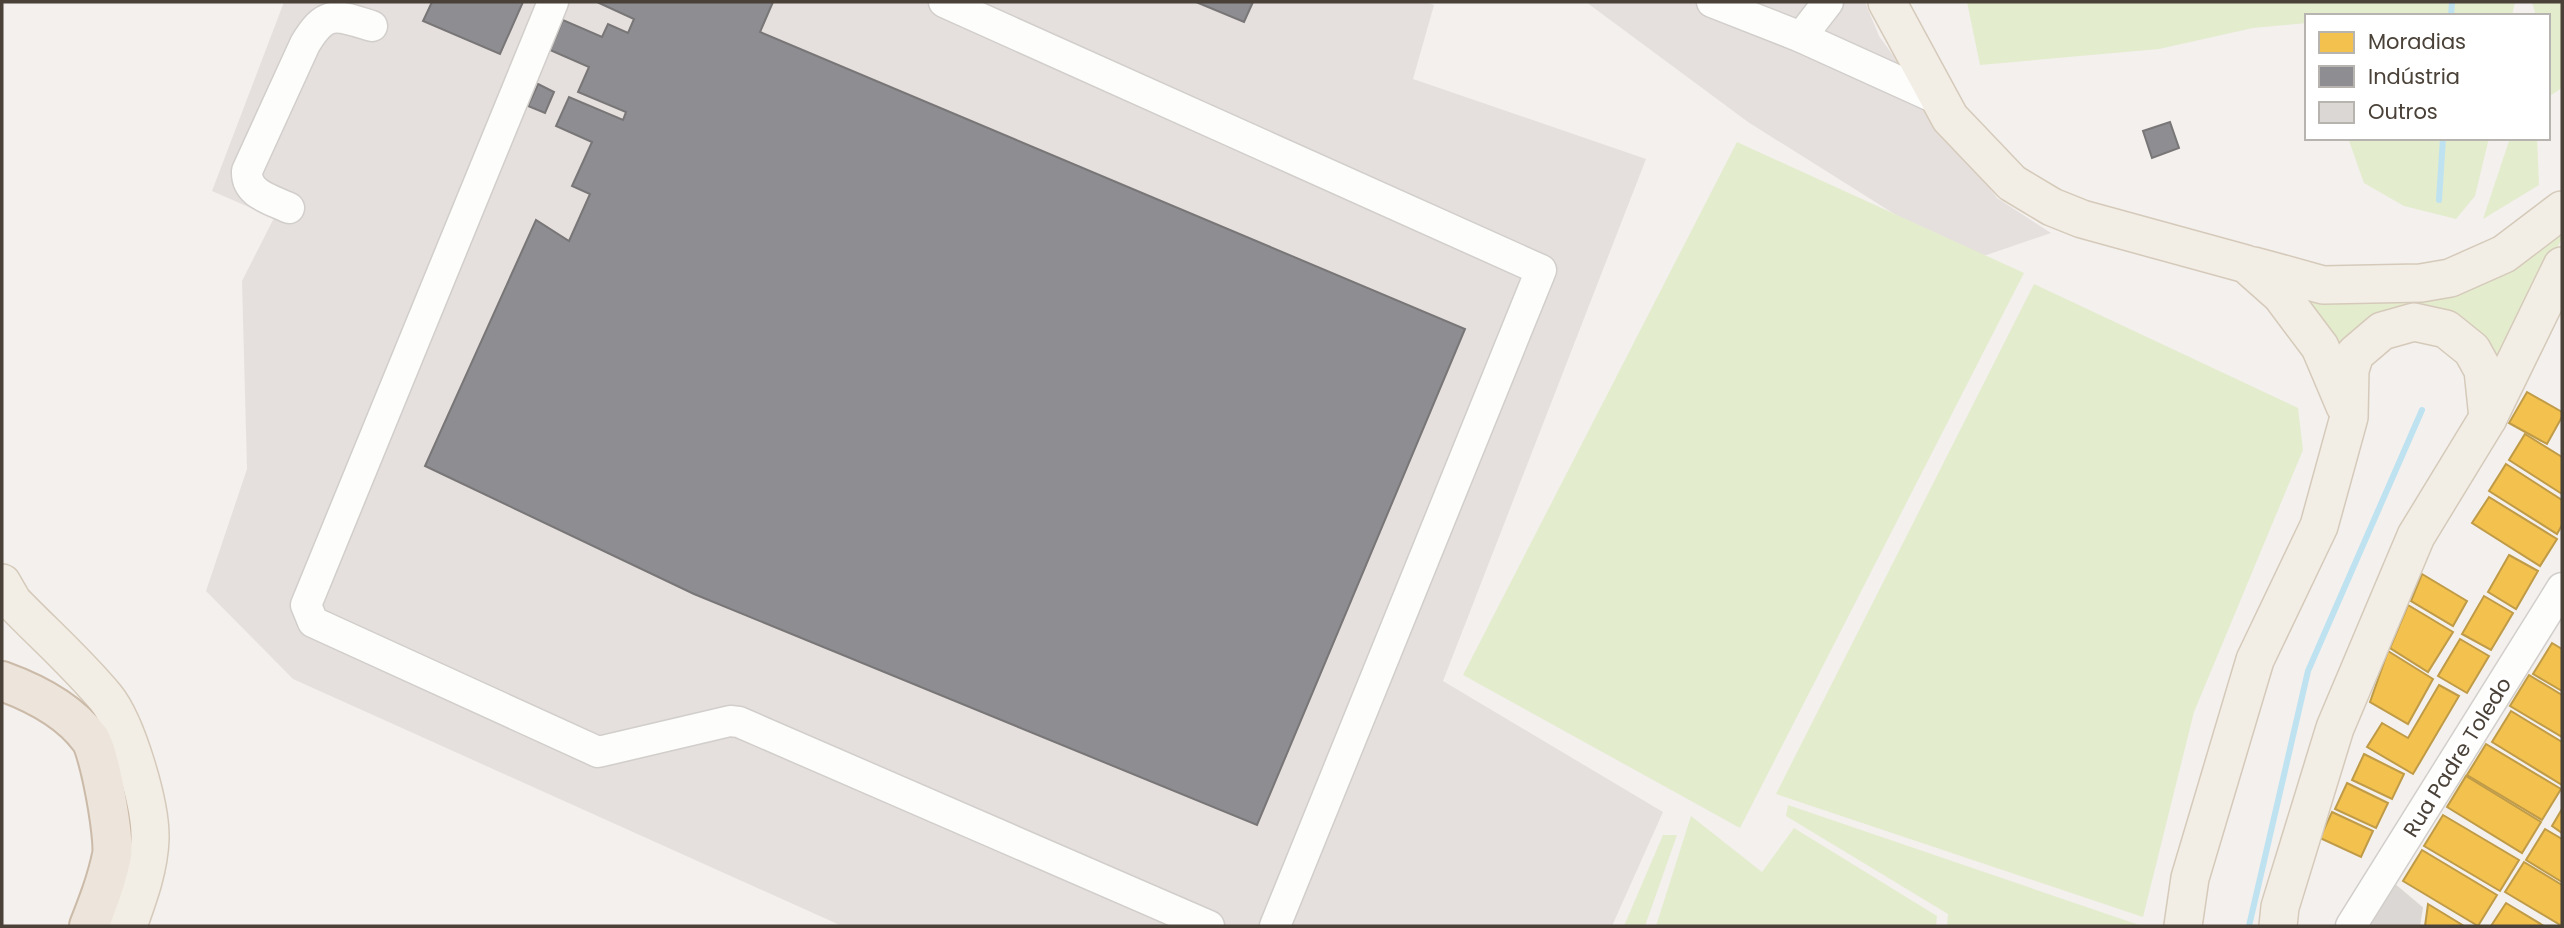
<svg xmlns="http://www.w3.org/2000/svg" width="2564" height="928" viewBox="0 0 2564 928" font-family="Poppins,sans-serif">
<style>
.industrial{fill:#e5e0dd}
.green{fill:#e4ecce}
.homes{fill:#f2c14e;stroke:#c09b47;stroke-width:2}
.industry{fill:#8d8d92;stroke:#797677;stroke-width:2}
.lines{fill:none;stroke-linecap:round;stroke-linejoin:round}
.stream{stroke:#bee2f0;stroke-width:6}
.building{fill:#dbd7d4;stroke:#dbd7d3;stroke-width:2}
.minor-casing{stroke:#d1cecb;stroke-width:33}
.major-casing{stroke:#d5caba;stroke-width:40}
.highway-casing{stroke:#cbbaa8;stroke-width:42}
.minor{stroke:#fdfdfc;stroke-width:30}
.major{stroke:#f2ede5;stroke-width:37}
.highway{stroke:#ede5db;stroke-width:38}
.labels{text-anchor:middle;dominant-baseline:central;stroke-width:7;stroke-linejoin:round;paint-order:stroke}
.street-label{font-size:21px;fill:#4a4138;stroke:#fff}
</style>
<rect width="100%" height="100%" fill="#f3f0ed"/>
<g class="industrial">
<path d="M284,2H1425L1434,5L1413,79L1646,159L1443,681L1663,812L1612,926H842L293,679L206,591L247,469L242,281L274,218L212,191Z"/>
<path d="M1586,2H1865L1879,36L1997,198L2051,233L1969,261L1748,122Z"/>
</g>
<g class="green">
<path d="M1967,2H2515L2512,16H2307V23L2253,28L2159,49L1980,65Z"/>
<path d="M2532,2H2562V88L2548,97V16H2536Z"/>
<path d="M2348,138H2489L2475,196L2456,219L2404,206L2364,183Z"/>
<path d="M2510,138H2537L2539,185L2483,219Z"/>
<path d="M1737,142L2024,273L1740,828L1463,675Z"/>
<path d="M2562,225V238L2499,372L2456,322L2345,356L2282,283L2348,297Z"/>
<path d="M2034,284L2298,408L2303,450L2194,712L2143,917L1776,794Z"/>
<path d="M1788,805L2142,926H1947L1948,914L1786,816Z"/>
<path d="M1691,816L1762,872L1794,828L1937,916L1936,926H1656Z"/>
<path d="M1663,835H1677L1645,926H1624Z"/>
</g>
<g class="homes">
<path d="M2527,392L2562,412V417L2547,444L2509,423Z"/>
<path d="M2525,434L2562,457V494L2509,460Z"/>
<path d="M2506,464L2562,500V525L2557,534L2489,491Z"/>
<path d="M2489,497L2557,539L2540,566L2472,523Z"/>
<path d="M2509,555L2538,571L2516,609L2488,592Z"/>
<path d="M2422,574L2467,601L2453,626L2411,601Z"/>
<path d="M2484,596L2513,613L2491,650L2462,634Z"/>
<path d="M2408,605L2453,632L2428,672L2390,648Z"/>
<path d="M2460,639L2489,656L2467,693L2438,676Z"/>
<path d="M2552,643L2562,649V691L2533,674Z"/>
<path d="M2388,651L2433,679L2408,724L2370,702Z"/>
<path d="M2529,675L2562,695V737L2510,706Z"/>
<path d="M2439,685L2459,696L2413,774L2367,747L2382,723L2408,738Z"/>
<path d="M2511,711L2562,742V785L2492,742Z"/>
<path d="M2486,744L2561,789L2542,820L2467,775Z"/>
<path d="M2364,754L2404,774L2392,799L2352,780Z"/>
<path d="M2466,776L2541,822L2522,853L2447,807Z"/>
<path d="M2347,783L2388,803L2376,828L2335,809Z"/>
<path d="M2562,809V833L2552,826Z"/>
<path d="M2332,812L2373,831L2361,857L2320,838Z"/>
<path d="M2443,815L2519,860L2500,891L2424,846Z"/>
<path d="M2545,829L2562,839V882L2526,860Z"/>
<path d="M2422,850L2497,895L2478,926L2403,881Z"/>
<path d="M2524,862L2562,885V926L2505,892Z"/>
<path d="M2506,903L2544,926H2491Z"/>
<path d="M2428,904L2464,926H2425Z"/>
</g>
<g class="industry">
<path d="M432,2H523L500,54L423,21Z"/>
<path d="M597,2H773L760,32L1465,329L1257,825L694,594L425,466L536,220L569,241L590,194L572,186L592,142L556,126L569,97L623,120L626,112L578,92L589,67L550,50L563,20L602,37L608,24L628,33L634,19Z"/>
<path d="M1196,2H1253L1244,22Z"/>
<path d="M538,84L554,92L545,113L528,106Z"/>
<path d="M2170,122L2179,148L2152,158L2143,131Z"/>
</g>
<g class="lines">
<g class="stream">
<path d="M2451,16L2452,2"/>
<path d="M2439,200L2443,138"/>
<path d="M2249,926L2308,671L2422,410"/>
</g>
</g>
<path class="building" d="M2396,886L2422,908L2419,926H2369Z"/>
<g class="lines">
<defs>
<g id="minor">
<path d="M553,2L306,605L313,622L598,752L730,721L739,722L1209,926"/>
<path d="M944,2L1541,270L1275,926"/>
<path d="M1712,2L1801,37L1940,100"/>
<path d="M1801,37L1828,2"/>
<path d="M289,208C270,199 246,194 247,171L305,44C326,9 336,15 372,26"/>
<path d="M2351,926L2562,588"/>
</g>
<g id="major">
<path d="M1887,2L1950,118L2012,183L2052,207L2082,219L2246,264L2281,295L2320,347L2345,406"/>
<path d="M2254,266L2323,285L2421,283L2450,278L2504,254L2562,210"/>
<path d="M2,583L13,602C44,634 78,664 106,698C127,724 151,805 150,839C149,869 138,898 128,926"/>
<path d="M2183,926L2190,878L2255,660L2319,526L2349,417L2350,370L2355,354L2382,331L2414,322L2446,329L2472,350L2483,370L2488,418"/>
<path d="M2278,926L2280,907L2335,728L2416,536L2488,418L2562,266"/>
</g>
<path id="highway" d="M2,681C35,693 69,710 90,739C100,753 115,838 112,855C107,880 98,903 89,926"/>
</defs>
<use href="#minor" class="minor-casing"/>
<use href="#major" class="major-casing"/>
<use href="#highway" class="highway-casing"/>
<use href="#minor" class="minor"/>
<use href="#major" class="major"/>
<use href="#highway" class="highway"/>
</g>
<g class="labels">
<g class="street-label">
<text transform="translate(2457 757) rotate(-58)">Rua Padre Toledo</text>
</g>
</g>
<rect width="2564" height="928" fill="none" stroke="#4a4138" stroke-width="7"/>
<rect x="2305" y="14" width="245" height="126" fill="#ffffff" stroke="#b7b3af" stroke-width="2"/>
<rect x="2319" y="32" width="35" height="21" fill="#f2c14e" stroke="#b7b3af" stroke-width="2"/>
<text x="2368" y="49" font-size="21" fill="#4a4138">Moradias</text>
<rect x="2319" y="66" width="35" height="21" fill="#8d8d92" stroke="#b7b3af" stroke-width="2"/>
<text x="2368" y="84" font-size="21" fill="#4a4138">Indústria</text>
<rect x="2319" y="102" width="35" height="21" fill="#dbd7d4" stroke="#b7b3af" stroke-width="2"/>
<text x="2368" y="119" font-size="21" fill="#4a4138">Outros</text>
</svg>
